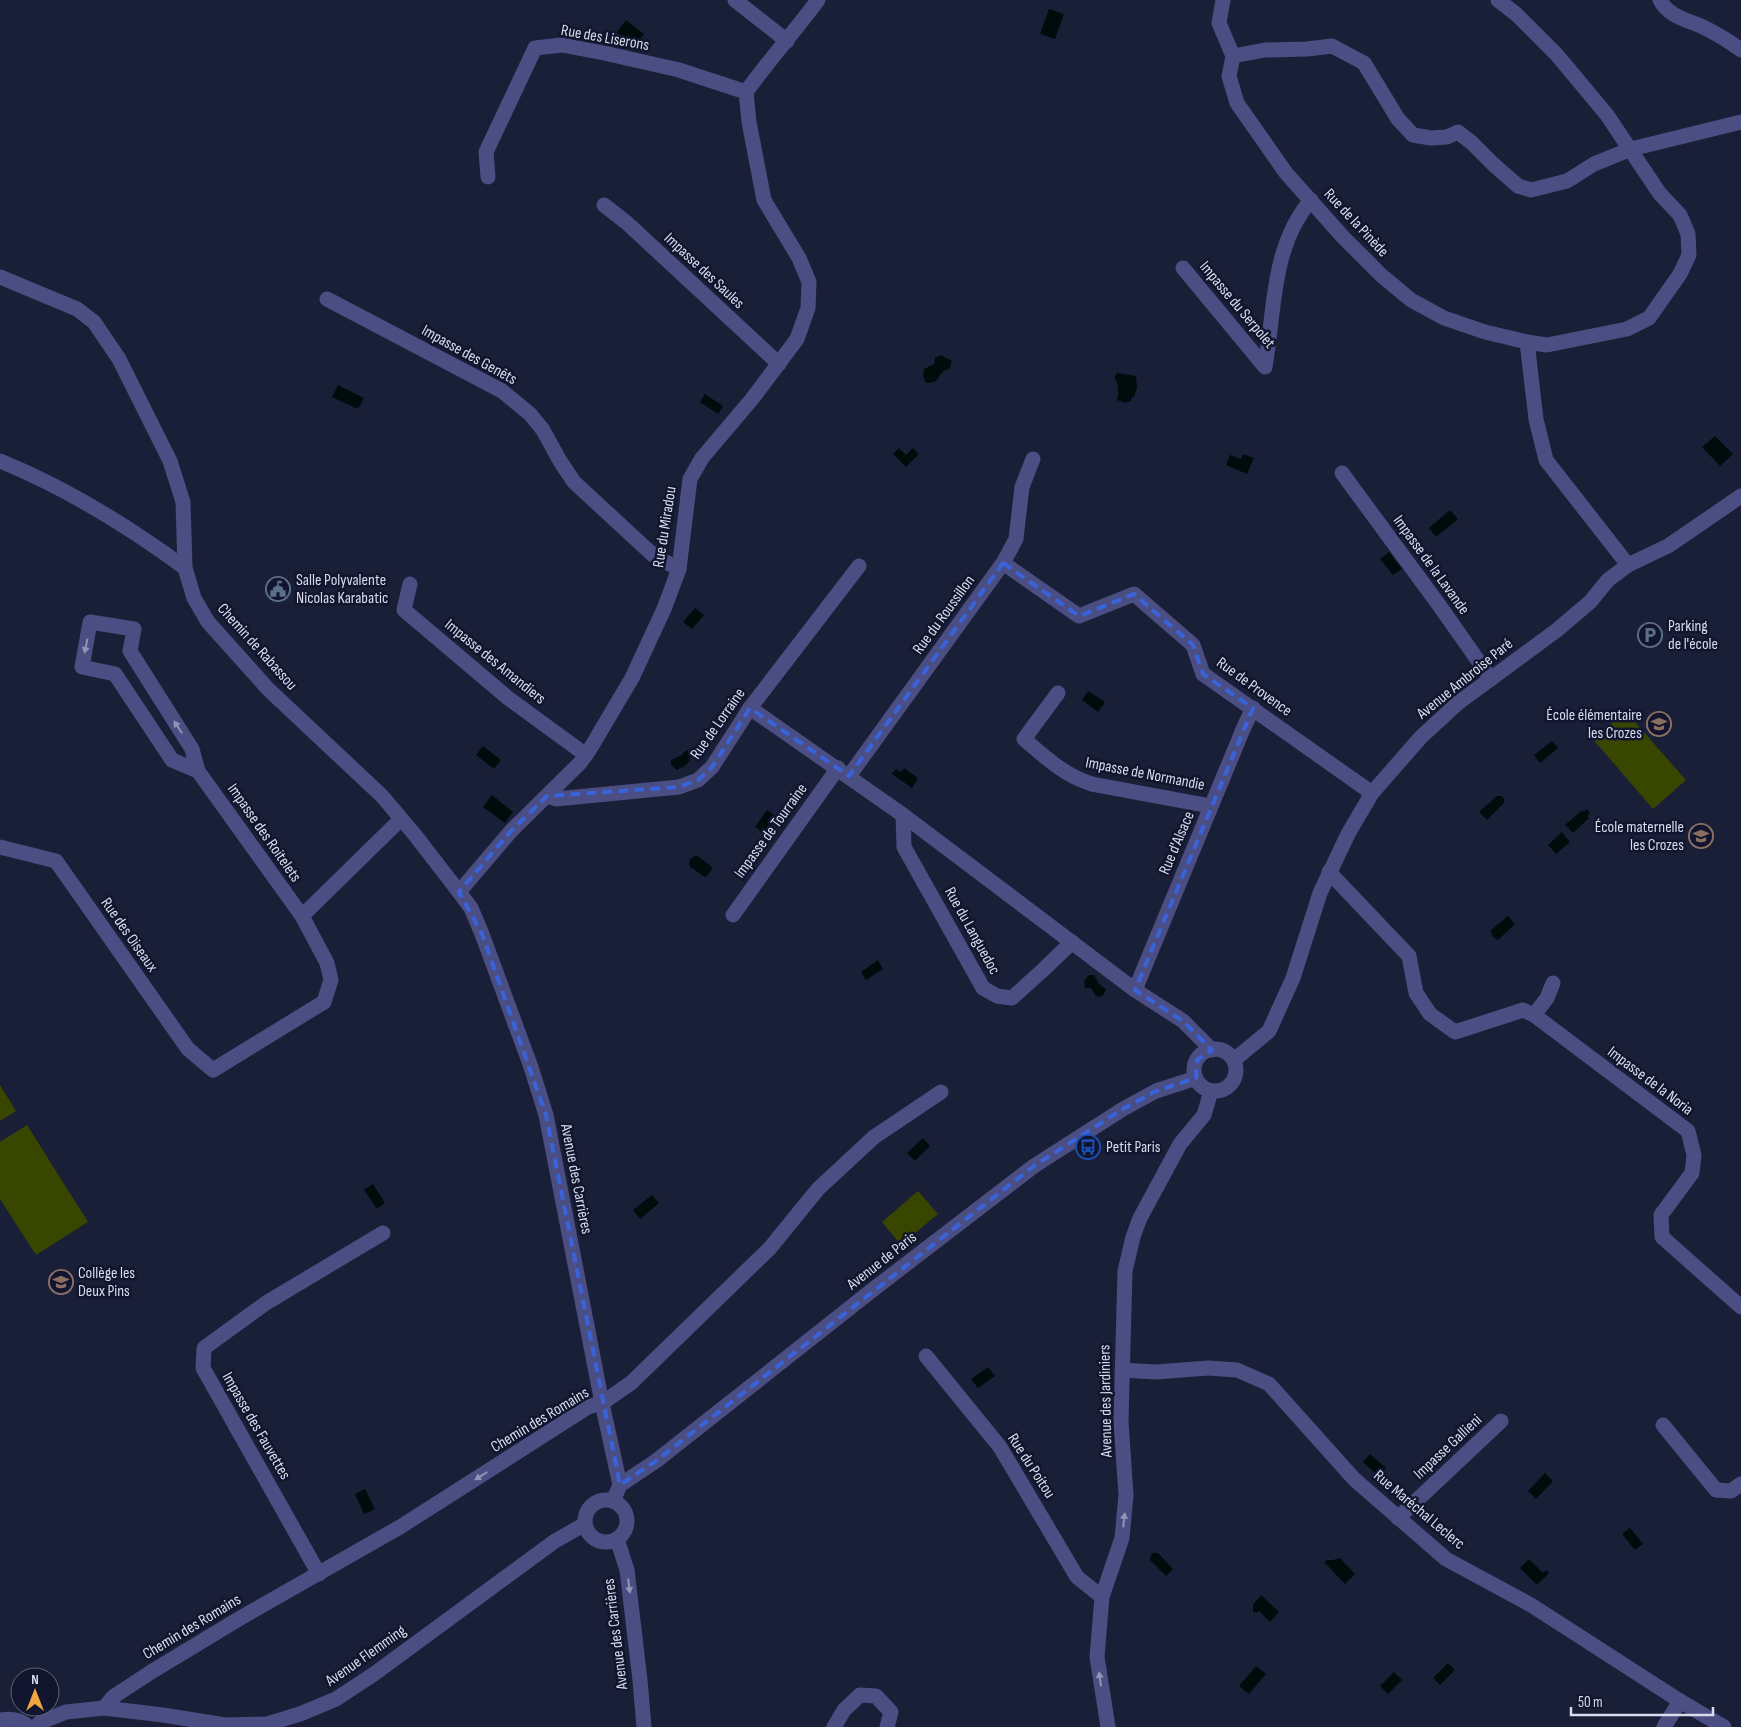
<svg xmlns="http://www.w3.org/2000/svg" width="1741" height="1727" viewBox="0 0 1741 1727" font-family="'Sofia Sans Condensed',sans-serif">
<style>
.green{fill:#394600}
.water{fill:#000c0c}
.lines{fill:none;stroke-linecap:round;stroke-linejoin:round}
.minor{stroke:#4b4e82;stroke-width:15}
.oneway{fill:#9295b8}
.marked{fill:none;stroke:#3963db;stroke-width:4;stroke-dasharray:10 6;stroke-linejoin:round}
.labels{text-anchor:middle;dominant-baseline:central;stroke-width:5;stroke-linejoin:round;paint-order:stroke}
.street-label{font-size:16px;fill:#d8dced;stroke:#11152e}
.poi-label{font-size:16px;fill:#d8dced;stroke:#11152e;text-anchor:start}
</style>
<rect width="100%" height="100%" fill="#1a1f38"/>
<g class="green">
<path d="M1626,712L1686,780L1653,809L1592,738Z"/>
<path d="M0,1085L16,1111L0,1121Z"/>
<path d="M27,1125L88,1222L36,1255L0,1199V1142Z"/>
<path d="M918,1191L938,1214L901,1245L882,1222Z"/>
</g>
<g class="water">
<path d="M1049,9L1064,14L1055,39L1040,34Z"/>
<path d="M626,20L644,34L638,41L619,34L617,32Z"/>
<path d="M941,355L952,361L950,368C950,368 943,371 943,372C935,379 940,383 926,383L923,377L924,369L934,364L935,358Z"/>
<path d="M1117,373L1136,376L1137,388L1134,397H1132L1131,401L1125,403L1117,400C1119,393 1119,383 1114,377Z"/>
<path d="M338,385L364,398L358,409L332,397Z"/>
<path d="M705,394L723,406L718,414L700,402Z"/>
<path d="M1715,436L1733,454L1720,466L1702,447Z"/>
<path d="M899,448L906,455L913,448L919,454L906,467L893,454Z"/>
<path d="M1243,454L1254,458L1247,474L1226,465L1230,455L1241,459Z"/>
<path d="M1450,510L1458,519L1436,537L1429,528Z"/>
<path d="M1389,552L1402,569L1393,575L1380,559Z"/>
<path d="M695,608L704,615L692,629L683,622Z"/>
<path d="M1240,670L1258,684L1252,693L1233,680Z"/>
<path d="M1088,691L1105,702L1098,712L1082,700Z"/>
<path d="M1552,741L1558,748L1540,763L1534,755Z"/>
<path d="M483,746L501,760L494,769L476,755Z"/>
<path d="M687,750L692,757L686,765L677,770L671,765V760L682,755L683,753Z"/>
<path d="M904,768L918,778L912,788L892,774L896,769L901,772Z"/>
<path d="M492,795L513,812L505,823L483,807Z"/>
<path d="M1497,796H1502L1504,799V803L1487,820L1479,812Z"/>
<path d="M1587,809L1590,813L1587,816L1589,818L1573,833L1565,825L1582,810L1584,812Z"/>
<path d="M767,810L775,816L763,833L755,827Z"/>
<path d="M1562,832L1570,842L1556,854L1548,845Z"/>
<path d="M696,855L711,866L712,869L707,876L705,877L689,866L690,859Z"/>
<path d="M1508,916L1515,924L1498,940L1493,937L1490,931Z"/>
<path d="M878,960L883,969L866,980L861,972Z"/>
<path d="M1089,975H1094L1099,984L1106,989L1104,994L1100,997L1096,996L1091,988H1085L1084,981Z"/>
<path d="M923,1138L930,1146L915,1161L907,1153Z"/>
<path d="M373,1184L385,1203L377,1209L364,1190Z"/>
<path d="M652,1195L659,1203L640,1219L633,1210Z"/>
<path d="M988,1367L995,1376L978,1388L971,1379Z"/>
<path d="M1370,1454L1386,1468L1378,1476L1363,1462Z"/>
<path d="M1545,1473L1553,1481L1536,1499L1528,1491Z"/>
<path d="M365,1489L375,1509L364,1514L355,1494Z"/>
<path d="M1630,1528L1643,1544L1635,1550L1622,1534Z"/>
<path d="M1153,1553H1158L1173,1569L1166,1576L1150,1560L1151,1555Z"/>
<path d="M1340,1558L1355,1574L1345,1584L1324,1562L1327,1560H1333Z"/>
<path d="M1529,1559L1543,1573L1546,1570L1549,1573L1537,1585L1520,1568Z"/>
<path d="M1261,1595L1279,1612L1270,1622L1259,1611L1257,1613L1253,1612V1605Z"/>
<path d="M1448,1663L1455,1670L1440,1685L1433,1678Z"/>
<path d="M1256,1666L1266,1674L1249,1694L1239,1686Z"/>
<path d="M1394,1672L1402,1680L1388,1694L1380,1686Z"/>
</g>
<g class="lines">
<g class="minor">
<path d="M735,0L787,41"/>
<path d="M1223,0L1219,23L1233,56L1229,76L1237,103L1286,173L1343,237L1381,275L1411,300L1444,318L1485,332L1527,342L1547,345L1627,329L1649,318L1680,274L1689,255L1688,234L1680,215L1660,194L1607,115L1557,55L1516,14L1498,0"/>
<path d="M1660,0C1669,18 1690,20 1707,29C1719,35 1730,42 1741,50"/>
<path d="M1233,56L1265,50L1307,49L1332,46L1364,63L1398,119L1413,135L1431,138L1447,137L1458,132L1472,143L1493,164L1518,186L1531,190L1567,181L1594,164L1631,149L1741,122"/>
<path d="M488,177L486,152L535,48L562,45L604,53L679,70L746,92"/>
<path d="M604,205L627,223L779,364"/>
<path d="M1183,268L1265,367C1275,310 1271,247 1311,200"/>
<path d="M0,277L77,309L94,322L119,359L170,461L183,502L185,568L194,598L208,622L268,689L382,796L415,835L459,892L471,908L482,934L531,1067L546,1115L602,1403L620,1485"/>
<path d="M327,299L502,391L530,414L543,430L560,461L574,482L653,555L679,569"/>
<path d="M1527,342L1536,419L1546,460L1628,565"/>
<path d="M0,461C66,488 128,526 185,568"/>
<path d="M1342,473L1439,605L1491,679"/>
<path d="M1003,563L1079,616L1134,594L1193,645L1203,674L1372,793"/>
<path d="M410,584L404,610L508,698L586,755"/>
<path d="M1058,693L1024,739C1045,757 1065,776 1092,784L1211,806"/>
<path d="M750,708L903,815L1135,990L1183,1021L1212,1050"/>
<path d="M198,771L172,760L115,674L82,667L90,622L134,629L130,651L192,749L198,771L302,916"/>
<path d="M849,776L1003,563L1016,539L1022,487L1033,459"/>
<path d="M547,796L556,799L679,787L698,780L712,767L750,708L859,566"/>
<path d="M903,815L904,847L983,988L997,996L1012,998L1043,970L1072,942"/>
<path d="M0,847L56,861L188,1049L213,1070L324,1002L331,980L327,963L302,916L401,819"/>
<path d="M1329,872L1409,956L1416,993L1430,1014L1455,1032L1523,1010L1534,1015L1547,998L1553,983"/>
<path d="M459,892L511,831L580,763L590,749L632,678L664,609L679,569L690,479L702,458L752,399L797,339L808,308L809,282L799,258L764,200L749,122L746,92C769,60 795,31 818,0"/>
<path d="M733,915L838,768"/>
<path d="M1135,990L1244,727L1253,708"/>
<path d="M1534,1015L1688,1131L1694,1155L1692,1173L1661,1215L1662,1237L1741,1307"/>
<circle cx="1215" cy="1070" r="21"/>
<path d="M1234,1060L1269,1031L1293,978L1320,893L1348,834L1372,793L1421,737L1458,703L1557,630L1590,602L1608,580L1628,565L1668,546L1741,496"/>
<path d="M926,1356L1000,1447L1077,1577L1102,1597"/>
<path d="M1122,1370L1156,1372L1208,1368L1237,1370L1269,1384L1354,1479L1446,1559L1531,1605L1680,1701L1724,1727"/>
<path d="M1663,1425L1716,1490L1731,1491L1741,1484"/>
<circle cx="606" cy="1521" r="21"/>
<path d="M613,1501L620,1485L656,1461L875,1288L1034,1166L1123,1109L1156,1091L1196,1078"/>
<path d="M1398,1518L1501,1421"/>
<path d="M617,1539L627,1570L640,1680L644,1727"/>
<path d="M319,1574L203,1368L204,1348L266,1303L383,1233"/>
<path d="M104,1708L113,1697L151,1672L242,1617L400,1527L588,1407L602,1403L631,1383L770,1248L818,1189L874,1137L941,1092"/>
<path d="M0,1720C11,1718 21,1719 29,1727"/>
<path d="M35,1727L41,1722L66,1712L104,1708L163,1715L225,1725L267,1724L300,1714L336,1699L374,1674L555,1541L585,1524"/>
<path d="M834,1727L844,1710L860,1695L876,1696L891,1712L887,1727"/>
<path d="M1108,1727L1097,1657L1102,1597L1122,1538L1126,1495L1121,1421L1125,1271L1133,1237L1140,1218L1180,1144L1204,1115L1211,1091"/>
<path d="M1664,1727L1680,1701"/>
</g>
</g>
<defs><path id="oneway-solid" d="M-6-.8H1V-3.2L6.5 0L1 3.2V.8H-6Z" transform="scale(1.25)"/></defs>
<g class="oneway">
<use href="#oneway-solid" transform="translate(86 646) rotate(101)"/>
<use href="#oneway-solid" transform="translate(178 727) rotate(-123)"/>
<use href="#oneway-solid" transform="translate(481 1476) rotate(148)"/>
<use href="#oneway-solid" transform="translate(1124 1520) rotate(-84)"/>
<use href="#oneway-solid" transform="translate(629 1586) rotate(83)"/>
<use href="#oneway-solid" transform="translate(1100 1679) rotate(-98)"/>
</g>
<path class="marked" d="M1003,563L1079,616L1134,594L1193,645L1203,674L1253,708L1135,990L1183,1021L1212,1050L1197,1060L1196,1078L1156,1091L1123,1109L1034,1166L656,1461L620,1485L546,1115L482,934L459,892L511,831L547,796L679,787L698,780L712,767L750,708L849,776Z"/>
<defs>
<symbol id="civic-ring" viewBox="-11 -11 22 22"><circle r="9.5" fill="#11152e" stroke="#5c6f8a" stroke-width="1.5"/><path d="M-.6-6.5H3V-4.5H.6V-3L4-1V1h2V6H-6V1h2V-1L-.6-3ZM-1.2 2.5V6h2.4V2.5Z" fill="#5c6f8a"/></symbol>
<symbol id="parking-ring" viewBox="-11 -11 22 22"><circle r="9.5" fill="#11152e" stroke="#5c6f8a" stroke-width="1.5"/><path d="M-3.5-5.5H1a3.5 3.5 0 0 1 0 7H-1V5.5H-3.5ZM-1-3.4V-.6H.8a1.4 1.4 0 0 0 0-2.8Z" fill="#5c6f8a"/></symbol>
<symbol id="school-ring" viewBox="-11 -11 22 22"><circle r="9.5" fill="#11152e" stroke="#8d6e63" stroke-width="1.5"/><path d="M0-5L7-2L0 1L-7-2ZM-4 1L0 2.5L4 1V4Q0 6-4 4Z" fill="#8d6e63"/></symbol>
<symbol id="bus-ring" viewBox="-11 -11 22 22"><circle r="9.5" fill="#11152e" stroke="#1a4fb4" stroke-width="1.5"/><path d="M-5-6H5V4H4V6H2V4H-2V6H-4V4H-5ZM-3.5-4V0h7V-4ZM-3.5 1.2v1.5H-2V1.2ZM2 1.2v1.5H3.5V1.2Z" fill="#1a4fb4"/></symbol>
</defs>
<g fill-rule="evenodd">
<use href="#civic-ring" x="264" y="575" width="28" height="28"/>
<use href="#parking-ring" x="1636" y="621" width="28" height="28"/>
<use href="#school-ring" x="1645" y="710" width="28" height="28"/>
<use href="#school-ring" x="1687" y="822" width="28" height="28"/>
<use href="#bus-ring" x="1074" y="1133" width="28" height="28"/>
<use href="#school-ring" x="47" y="1268" width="28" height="28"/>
</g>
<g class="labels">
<g class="street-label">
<text transform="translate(605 38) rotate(10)">Rue des Liserons</text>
<text transform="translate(1356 223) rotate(47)">Rue de la Pinède</text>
<text transform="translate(704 271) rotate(43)">Impasse des Saules</text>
<text transform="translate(1237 305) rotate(50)">Impasse du Serpolet</text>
<text transform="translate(469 355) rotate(29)">Impasse des Genêts</text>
<text transform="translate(665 527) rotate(-81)">Rue du Miradou</text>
<text transform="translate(1431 565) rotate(54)">Impasse de la Lavande</text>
<text transform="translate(944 615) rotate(-54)">Rue du Roussillon</text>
<text transform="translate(257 647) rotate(48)">Chemin de Rabassou</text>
<text transform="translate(495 662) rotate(39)">Impasse des Amandiers</text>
<text transform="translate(1465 679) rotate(-39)">Avenue Ambroise Paré</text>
<text transform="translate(1254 687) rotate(36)">Rue de Provence</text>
<text transform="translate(718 724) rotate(-55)">Rue de Lorraine</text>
<text transform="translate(1145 774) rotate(11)">Impasse de Normandie</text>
<text transform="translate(771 831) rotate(-54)">Impasse de Tourraine</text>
<text transform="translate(264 833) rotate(55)">Impasse des Roitelets</text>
<text transform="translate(1177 843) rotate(-67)">Rue d'Alsace</text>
<text transform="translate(972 931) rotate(61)">Rue du Languedoc</text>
<text transform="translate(129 935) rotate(55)">Rue des Oiseaux</text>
<text transform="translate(1650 1081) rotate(37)">Impasse de la Noria</text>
<text transform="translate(576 1179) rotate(79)">Avenue des Carrières</text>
<text transform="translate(882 1261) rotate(-38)">Avenue de Paris</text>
<text transform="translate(1106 1401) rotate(-91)">Avenue des Jardiniers</text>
<text transform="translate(540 1420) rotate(-31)">Chemin des Romains</text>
<text transform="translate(256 1426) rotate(60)">Impasse des Fauvettes</text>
<text transform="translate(1448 1447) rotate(-43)">Impasse Gallieni</text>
<text transform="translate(1031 1466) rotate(57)">Rue du Poitou</text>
<text transform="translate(1419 1510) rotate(40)">Rue Maréchal Leclerc</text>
<text transform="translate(192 1627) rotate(-31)">Chemin des Romains</text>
<text transform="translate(616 1634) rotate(-97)">Avenue des Carrières</text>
<text transform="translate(366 1656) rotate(-35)">Avenue Flemming</text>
</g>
<g class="poi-label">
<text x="296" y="580">Salle Polyvalente<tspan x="296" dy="18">Nicolas Karabatic</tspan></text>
<text x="1668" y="626">Parking<tspan x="1668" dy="18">de l'école</tspan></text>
<text x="1642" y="715" text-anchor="end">École élémentaire<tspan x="1642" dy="18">les Crozes</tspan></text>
<text x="1684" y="827" text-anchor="end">École maternelle<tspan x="1684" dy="18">les Crozes</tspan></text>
<text x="1106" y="1147">Petit Paris</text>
<text x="78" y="1273">Collège les<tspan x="78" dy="18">Deux Pins</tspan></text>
</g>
</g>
<g transform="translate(35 1692)"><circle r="24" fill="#11152e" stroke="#61657a"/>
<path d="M0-4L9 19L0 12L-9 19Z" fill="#f1a540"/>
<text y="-8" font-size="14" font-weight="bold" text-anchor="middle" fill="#d8dced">N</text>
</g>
<path d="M1571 1707v8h142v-8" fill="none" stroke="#d8dced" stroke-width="2.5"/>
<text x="1578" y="1707" font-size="15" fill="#d8dced" stroke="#11152e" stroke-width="4" paint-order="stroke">50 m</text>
</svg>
